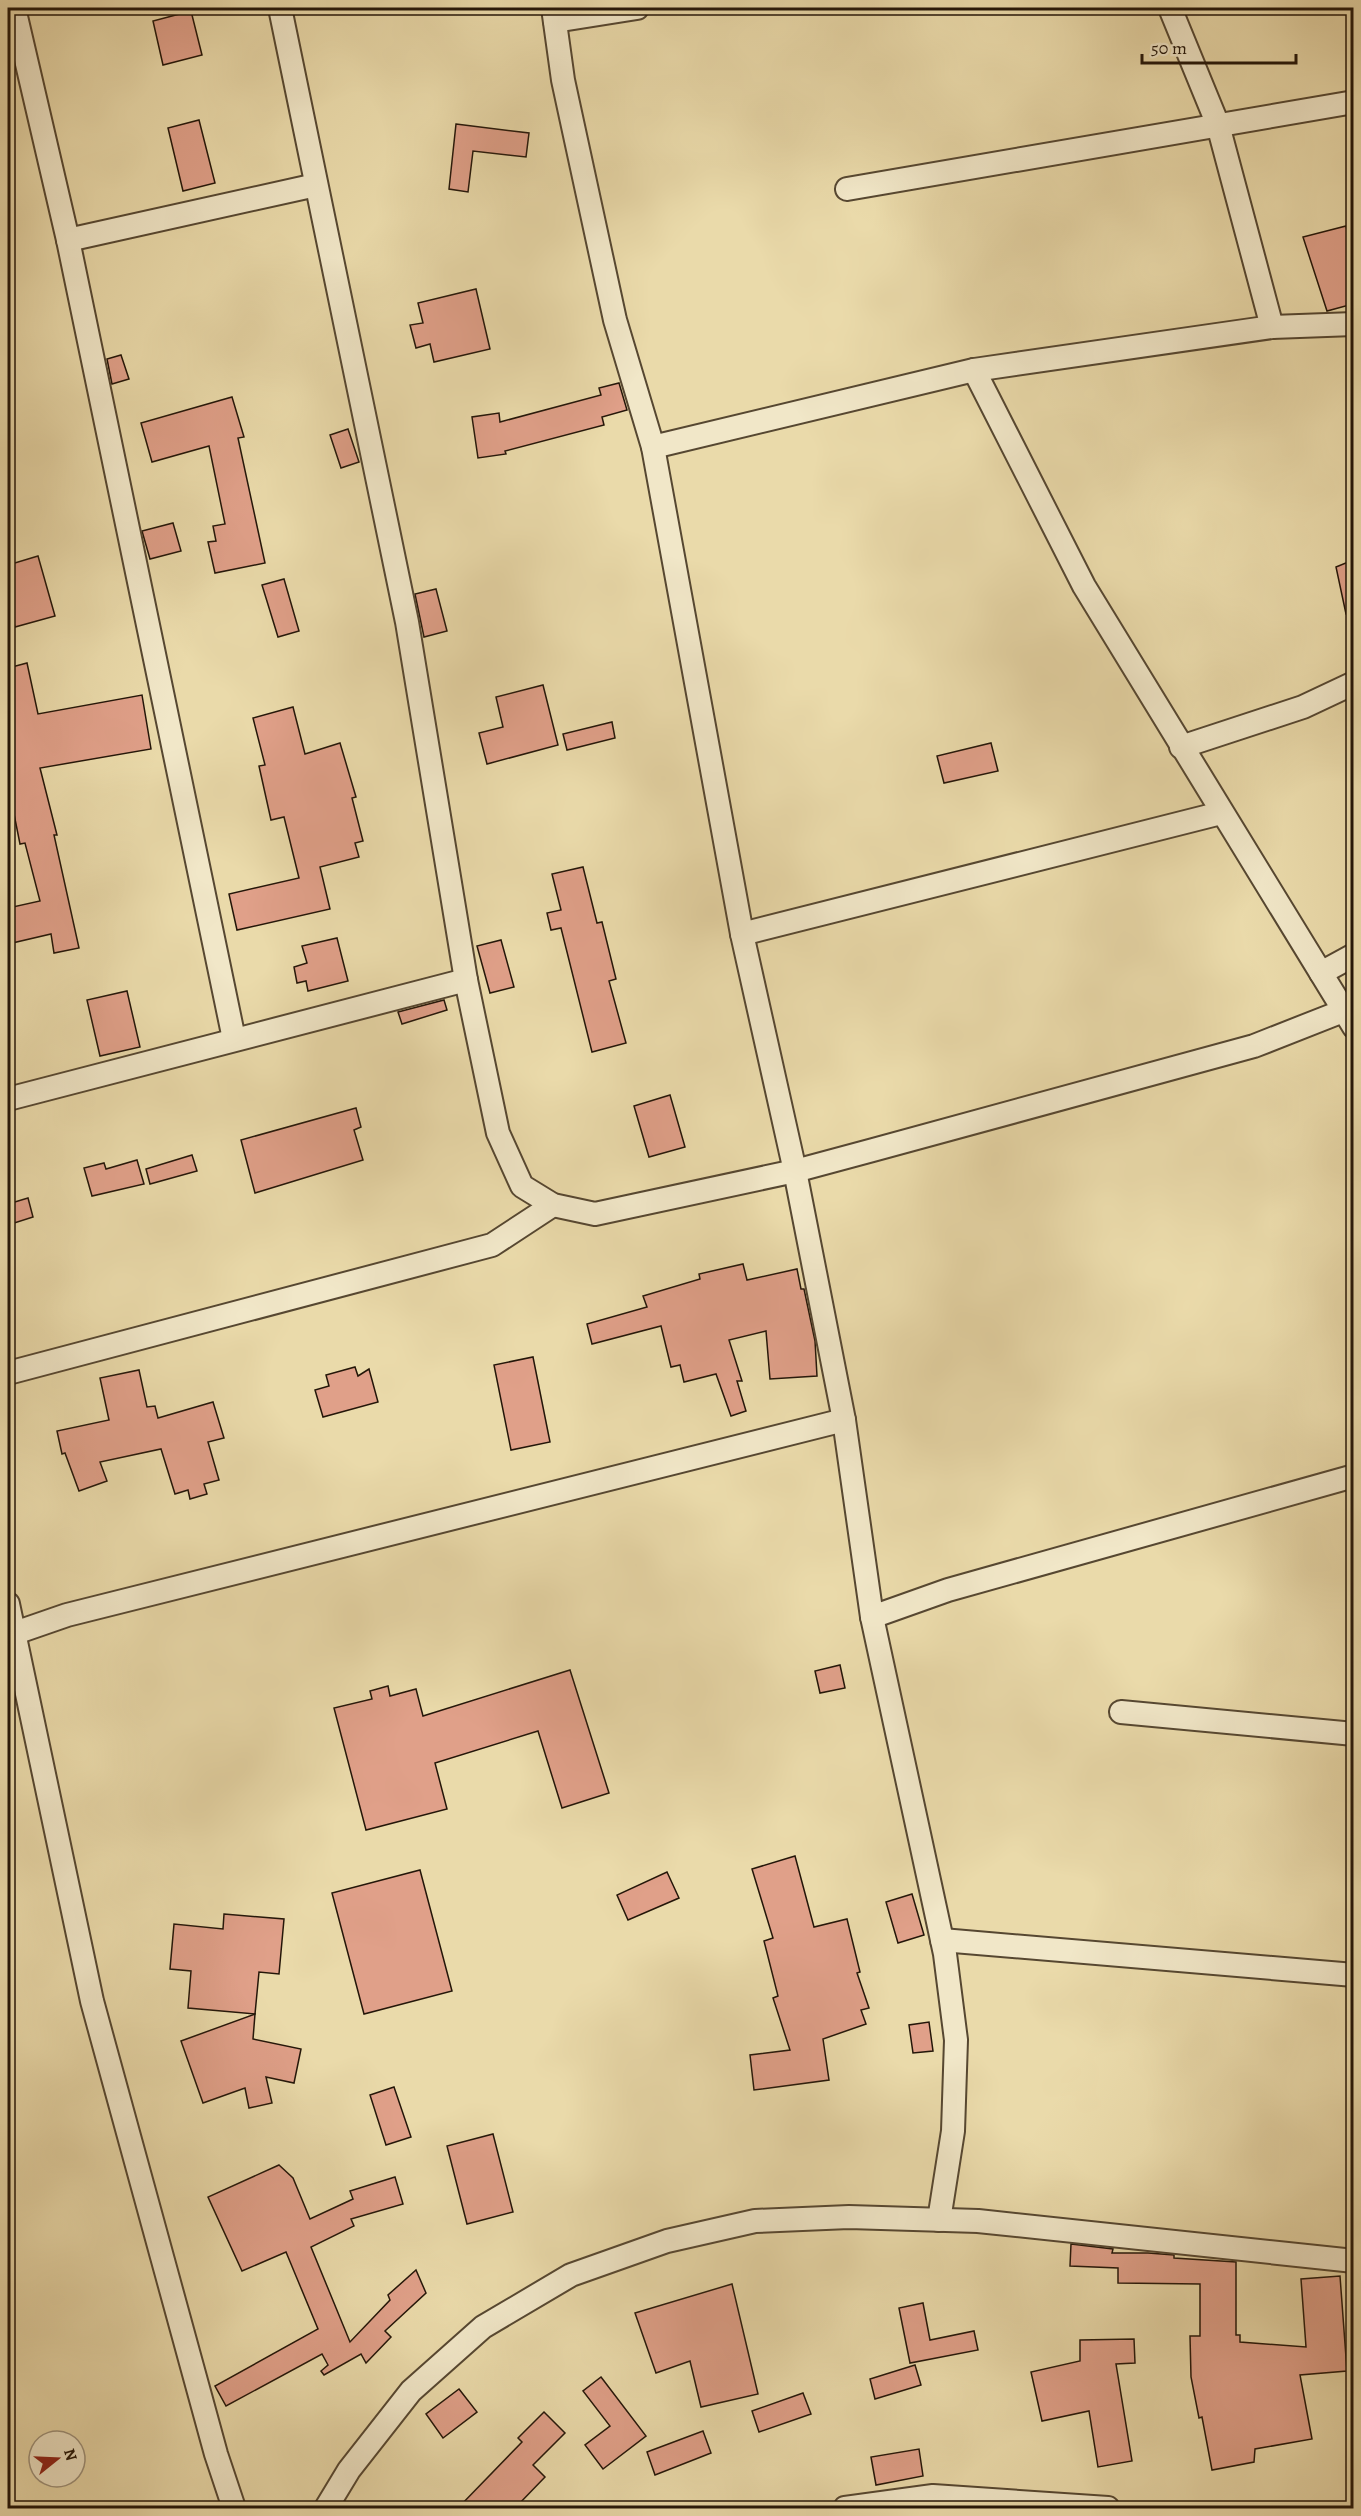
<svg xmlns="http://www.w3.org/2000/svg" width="1361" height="2516" viewBox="0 0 1361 2516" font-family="Alegreya,serif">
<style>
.building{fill:#e0a089;stroke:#241609;stroke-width:1.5}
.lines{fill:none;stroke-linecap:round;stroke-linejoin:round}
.minor-casing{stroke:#564731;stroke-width:26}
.minor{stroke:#f1e7c8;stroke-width:22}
</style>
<rect width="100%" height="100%" fill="#eadaaa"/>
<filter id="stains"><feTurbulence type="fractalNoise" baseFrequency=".00333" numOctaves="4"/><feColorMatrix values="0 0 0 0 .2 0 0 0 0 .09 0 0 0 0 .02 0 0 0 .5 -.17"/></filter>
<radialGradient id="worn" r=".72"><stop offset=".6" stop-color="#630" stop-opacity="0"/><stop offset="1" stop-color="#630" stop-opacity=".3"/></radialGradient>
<g class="building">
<path d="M191,11L202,55L163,65L153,21Z"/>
<path d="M199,120L215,183L183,191L168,128Z"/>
<path d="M456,124L529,133L526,157L473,151L468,192L449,189Z"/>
<path d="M1346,226L1353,254V304L1327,311L1303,237Z"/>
<path d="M476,289L490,349L434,362L430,344L416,348L410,325L423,323L418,303Z"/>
<path d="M121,355L129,379L112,384L107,359Z"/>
<path d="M619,383L627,410L602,417L604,425L505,451L506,454L478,458L472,417L499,413L500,422L601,395L599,388Z"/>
<path d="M232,397L244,437L238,438L265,563L215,573L208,542L216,541L213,526L225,524L209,446L152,462L141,423Z"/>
<path d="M348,429L359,462L341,468L330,435Z"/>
<path d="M173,523L181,551L150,559L142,531Z"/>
<path d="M38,556L55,616L15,627L8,601V565Z"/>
<path d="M1353,560V613L1346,614L1336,567Z"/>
<path d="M284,579L299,631L278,637L262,585Z"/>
<path d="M436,589L447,631L424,637L415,594Z"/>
<path d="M27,663L38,714L142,695L151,749L40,768L57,835H54L79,948L54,953L51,934L8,944V908L40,901L25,843L20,844L8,784V668Z"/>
<path d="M543,685L558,745L487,764L479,733L503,727L496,697Z"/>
<path d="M293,707L305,754L340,743L356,797L352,798L363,841L355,843L359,857L320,867L330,909L237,930L229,894L299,878L284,817L271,820L259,766L265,765L253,718Z"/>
<path d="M612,722L615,738L567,750L563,734Z"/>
<path d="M991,743L998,771L944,783L937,756Z"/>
<path d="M583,867L597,923L602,922L616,979L609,981L626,1043L592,1052L561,928L551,930L547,913L561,910L552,874Z"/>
<path d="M337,938L348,981L308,991L306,981L297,983L294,967L307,963L302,946Z"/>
<path d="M501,940L514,987L490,993L477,946Z"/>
<path d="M127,991L140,1047L100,1056L87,1000Z"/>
<path d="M444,1000L447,1010L402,1024L398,1012Z"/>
<path d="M670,1095L685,1147L649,1157L634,1106Z"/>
<path d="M356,1108L361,1127L354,1130L363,1160L255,1193L241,1140Z"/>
<path d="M192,1155L197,1171L150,1184L146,1169Z"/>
<path d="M137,1160L144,1184L92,1196L84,1168L104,1163L106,1169Z"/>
<path d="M28,1198L33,1217L8,1225V1204Z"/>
<path d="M743,1264L747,1280L797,1269L801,1289H804L815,1341L817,1376L770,1379L766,1331L729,1340L742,1381H737L746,1411L731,1416L716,1374L684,1382L680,1365L671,1367L661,1326L592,1344L587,1324L647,1307L643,1296L700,1279L699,1274Z"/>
<path d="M533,1357L550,1442L511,1450L494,1365Z"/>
<path d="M355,1367L358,1376L369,1369L378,1402L323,1417L315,1390L329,1386L326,1375Z"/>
<path d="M139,1370L147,1407L155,1406L158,1418L213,1402L224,1438L208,1442L219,1480L204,1484L207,1494L190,1499L188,1490L175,1494L161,1449L100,1462L107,1481L79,1491L65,1453L62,1454L57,1431L109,1420L100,1378Z"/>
<path d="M840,1665L845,1688L820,1693L815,1671Z"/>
<path d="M570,1670L609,1793L562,1808L538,1731L435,1763L447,1809L366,1830L334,1708L372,1699L370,1691L388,1686L390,1696L416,1689L423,1716Z"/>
<path d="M795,1856L814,1927L847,1919L860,1972L857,1973L869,2008L861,2010L866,2024L823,2039L829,2080L754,2090L750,2055L790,2050L773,1998L778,1996L764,1941L773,1938L752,1869Z"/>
<path d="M420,1870L452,1991L364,2014L332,1893Z"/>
<path d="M667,1872L679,1898L628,1920L617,1895Z"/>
<path d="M912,1894L924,1935L898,1943L886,1902Z"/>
<path d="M224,1914L284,1919L279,1974L259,1972L255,2014L188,2008L191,1971L170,1969L174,1924L223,1929Z"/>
<path d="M255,2014L253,2039L301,2049L294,2083L266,2077L272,2103L249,2108L245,2088L203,2103L181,2041Z"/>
<path d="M929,2022L933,2051L913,2053L909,2025Z"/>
<path d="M394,2087L411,2137L386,2145L370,2095Z"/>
<path d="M493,2134L513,2212L467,2224L447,2146Z"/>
<path d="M279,2165L293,2178L310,2219L353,2199L350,2191L395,2177L403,2204L351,2219L354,2226L311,2247L350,2342L390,2300L388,2295L416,2270L426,2293L385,2331L391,2337L366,2363L361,2354L324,2375L321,2371L328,2365L322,2354L226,2406L215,2386L318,2329L286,2252L242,2271L208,2197Z"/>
<path d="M1071,2244L1113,2249L1112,2253H1148L1174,2255V2258L1236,2262V2335H1240V2342L1306,2347L1301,2279L1340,2276L1347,2371L1300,2375L1312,2439L1255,2449L1254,2462L1212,2470L1202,2417L1199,2418L1191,2377L1190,2336H1200V2284L1118,2283V2268L1070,2266Z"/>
<path d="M732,2284L758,2394L701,2407L690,2361L656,2373L635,2313Z"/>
<path d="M923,2303L930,2340L974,2331L978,2350L910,2363L899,2308Z"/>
<path d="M1134,2339L1135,2363L1116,2364L1132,2461L1098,2467L1089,2411L1042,2421L1031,2372L1080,2361V2340Z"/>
<path d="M915,2365L921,2385L875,2399L870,2379Z"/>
<path d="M601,2377L646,2436L603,2469L585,2445L610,2426L583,2391Z"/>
<path d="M459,2389L477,2412L443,2438L426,2414Z"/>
<path d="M803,2393L811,2414L759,2432L752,2411Z"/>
<path d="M544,2412L565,2433L533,2465L545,2477L515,2508H458L522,2442L518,2438Z"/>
<path d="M703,2431L711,2453L655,2475L647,2452Z"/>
<path d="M919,2449L923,2476L876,2485L871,2457Z"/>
</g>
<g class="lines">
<defs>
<g id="minor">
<path d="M14,8L68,240L234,1039"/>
<path d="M280,8L407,622L466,980L498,1133L522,1186L553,1205L595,1214L795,1171L873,1150L1254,1046L1343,1011"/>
<path d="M553,8L563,80L615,320L653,447L742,934L795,1171L844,1420L872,1617L945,1954L956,2040L953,2131L939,2220"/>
<path d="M1170,8L1218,125L1272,327"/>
<path d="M555,21L637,8"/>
<path d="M847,189L1354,102"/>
<path d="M68,240L316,185"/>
<path d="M974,370L1084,586L1354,1027"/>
<path d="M653,447L974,370L1272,327L1354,324"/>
<path d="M1181,747L1303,707L1354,683"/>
<path d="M742,934L1221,813"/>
<path d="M1321,973L1354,955"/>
<path d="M8,1099L466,980"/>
<path d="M8,1373L492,1245L553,1205"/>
<path d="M8,1604L92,2001L216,2454L234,2508"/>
<path d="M872,1617L948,1590L1354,1476"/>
<path d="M15,1633L67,1615L844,1420"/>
<path d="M1121,1712L1354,1734"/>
<path d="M942,1940L1354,1975"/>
<path d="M326,2508L349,2470L411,2391L483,2327L571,2275L667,2241L755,2221L849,2217L978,2221L1354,2261"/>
<path d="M845,2508L933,2496L1108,2508"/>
</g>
</defs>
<use href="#minor" class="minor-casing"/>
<use href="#minor" class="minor"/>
</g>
<rect width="1361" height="2516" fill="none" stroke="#eadaaa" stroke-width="30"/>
<rect x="9" y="9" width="1343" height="2498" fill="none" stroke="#241609" stroke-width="3"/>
<rect x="15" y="15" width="1331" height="2486" fill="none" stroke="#241609" stroke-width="1.5"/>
<g transform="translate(57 2459) rotate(72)"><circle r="28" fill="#f1e7c8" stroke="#9f937c" stroke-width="1.5"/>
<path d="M0-4.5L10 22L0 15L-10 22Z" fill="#8f2418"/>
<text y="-9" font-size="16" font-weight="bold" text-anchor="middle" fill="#241609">N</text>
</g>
<path d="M1142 54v9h154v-9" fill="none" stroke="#241609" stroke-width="3"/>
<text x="1151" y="54" font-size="18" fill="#241609" stroke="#f1e7c8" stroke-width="4.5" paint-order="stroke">50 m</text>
<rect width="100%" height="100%" filter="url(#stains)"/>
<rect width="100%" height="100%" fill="url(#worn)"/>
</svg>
